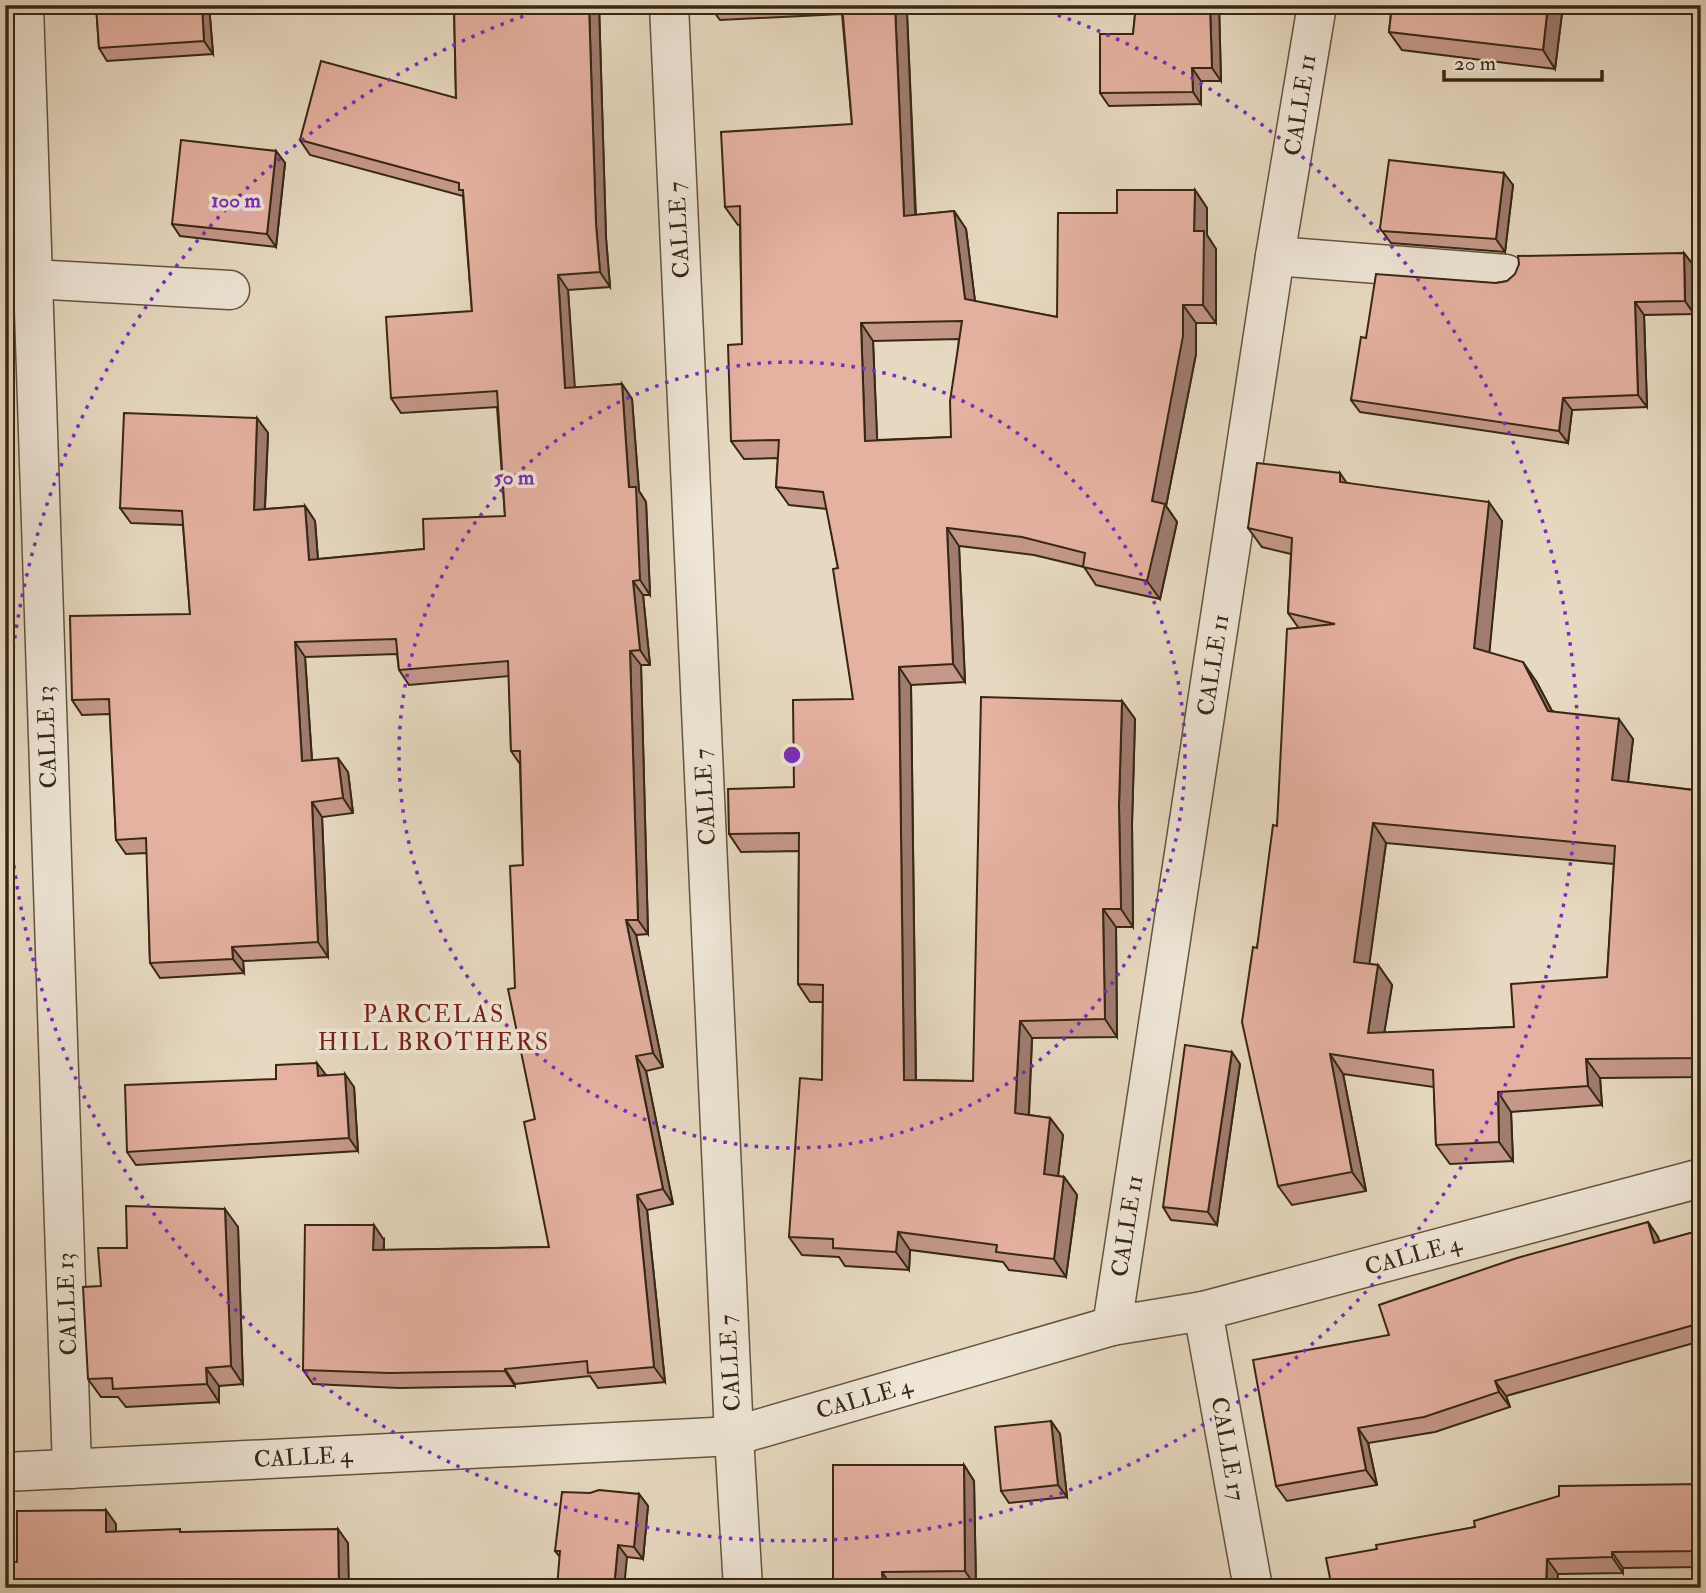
<svg xmlns="http://www.w3.org/2000/svg" width="1706" height="1593" viewBox="0 0 1706 1593" font-family="'IM FELL Double Pica',serif">
<style>
.lines{fill:none;stroke-linecap:round;stroke-linejoin:round}
.street-casing{stroke:#63543e;stroke-width:41}
.street{stroke:#efe6d7;stroke-width:38}
.wall{fill:#c5988a;stroke:#372713;stroke-width:2;fill-rule:evenodd}
.shaded-wall{fill:#a07c71;stroke:#372713;stroke-width:2}
.building{fill:#e5b1a1;stroke:#372713;stroke-width:2;fill-rule:evenodd}
.ring{fill:none;stroke:#7b2cbf;stroke-width:3.5;stroke-dasharray:3.5 7}
.labels{text-anchor:middle;dominant-baseline:central;stroke-width:7;stroke-linejoin:round;paint-order:stroke}
.street-label{font-size:23px;fill:#372713;stroke:#efe6d7}
.neighbourhood-label{font-size:24px;letter-spacing:2px;fill:#7a1f14;stroke:#efe6d7}
.centre{fill:#7b2cbf;stroke:#efe6d7;stroke-width:3.5}
.ring-label{font-size:21px;text-anchor:middle;font-weight:bold;fill:#7b2cbf;stroke:#efe6d7;stroke-width:7;stroke-linejoin:round;paint-order:stroke}
</style>
<rect width="100%" height="100%" fill="#e7d9c1"/>
<filter id="stains"><feTurbulence type="fractalNoise" baseFrequency=".00286" numOctaves="4"/><feColorMatrix values="0 0 0 0 .2 0 0 0 0 .09 0 0 0 0 .02 0 0 0 .5 -.17"/></filter>
<radialGradient id="worn" r=".72"><stop offset=".6" stop-color="#630" stop-opacity="0"/><stop offset="1" stop-color="#630" stop-opacity=".3"/></radialGradient>
<g class="lines">
<defs>
<g id="street">
<path d="M24,5L72,1469"/>
<path d="M669,5L734,1436L743,1588"/>
<path d="M1275,256L1506,274"/>
<path d="M32,279L230,290"/>
<path d="M1203,1311L1253,1588"/>
<path d="M1112,1326L1275,256L1317,5"/>
<path d="M5,1472L734,1436L1112,1326L1203,1311L1701,1178"/>
</g>
</defs>
<use href="#street" class="street-casing"/>
<use href="#street" class="street"/>
</g>
<g class="wall">
<path d="M96,5H209L213,54L107,61L99,48Z"/>
<path d="M450,5H599L606,238L610,287L568,290L574,388L622,384L632,399L639,491L646,502L650,595H643L650,665H641L648,934L636,935L663,1067L646,1071L673,1204L647,1210L665,1382L598,1388L590,1376L515,1384V1386L399,1388L313,1384L303,1370L384,1240V1250L549,1247L535,1119L515,988L523,865L520,764L511,751L509,676L409,685L399,670L397,654L305,657L312,760L348,772L353,813L322,817L328,957L243,961L244,973L160,978L150,963L147,853L126,854L116,840L110,714L82,715L72,700L190,614L183,525L131,523L120,508L257,418L268,433L265,509L305,506L315,521L318,559L424,549L505,516L497,407L401,413L391,398L472,311L463,196L310,155L300,140L456,98L454,8H452Z"/>
<path d="M709,5H1022V11L907,13L916,215L954,211L966,229L975,302L1057,317L1117,213L1195,190L1207,208V235L1216,249V323H1196V354L1166,506L1177,522L1160,599L1096,585L1084,567L1034,555L959,546L965,682L911,685L916,1080L973,1081L1122,701L1135,719L1132,824L1133,927H1116L1117,1037L1032,1038L1029,1115L1050,1118L1063,1135L1058,1176L1064,1177L1077,1195L1066,1277L1009,1270L1003,1262L910,1250L909,1270L845,1266L839,1257L802,1255L789,1237L822,1080L823,1002H810L798,984L799,851L741,852L729,834L794,787L853,699L838,568L827,509L789,505L776,487L778,458L744,459L731,441L742,344L740,225H738L725,207L852,124L842,14L720,20ZM959,339L951,437L877,440L873,341Z"/>
<path d="M1136,5H1219L1221,81H1201V104L1109,106L1100,93L1133,34Z"/>
<path d="M1392,5H1563L1555,69L1402,50L1389,32Z"/>
<path d="M276,151L285,163L276,247L180,236L172,224Z"/>
<path d="M1513,185L1505,252L1391,243L1380,228Z"/>
<path d="M1684,253L1693,265L1694,314L1644,315L1647,407L1572,410L1568,443L1360,412L1351,400L1366,338L1496,283Z"/>
<path d="M1347,483L1502,521L1489,652L1536,681L1552,711L1633,739L1628,782L1701,791V1077L1600,1078L1602,1105L1511,1112L1513,1161L1450,1164L1436,1145L1434,1087L1343,1074L1366,1191L1292,1205L1278,1186L1257,948L1277,826L1298,627L1288,613L1291,554L1262,547L1248,528ZM1386,843L1614,864L1607,977L1514,1027L1384,1033L1392,985L1378,965L1369,964Z"/>
<path d="M1240,1064L1217,1225L1171,1220L1163,1207Z"/>
<path d="M326,1075L354,1087L358,1151L136,1165L127,1152L276,1079Z"/>
<path d="M1648,1222L1658,1237L1659,1242L1701,1230V1341L1506,1396L1510,1407L1435,1432L1368,1443L1377,1485L1287,1501L1276,1486L1389,1335Z"/>
<path d="M238,1227L243,1384L219,1386V1402L126,1407L118,1397H101L88,1379L101,1286L127,1248Z"/>
<path d="M1051,1421L1060,1434L1067,1497L1009,1503L1001,1491Z"/>
<path d="M964,1465L974,1481L976,1587L833,1588Z"/>
<path d="M1701,1484V1567L1623,1568V1573L1558,1574L1377,1549L1475,1527Z"/>
<path d="M639,1494L648,1506L643,1559L627,1557H560L555,1551Z"/>
</g>
<g class="shaded-wall">
<path d="M202,5H209L213,54L204,41Z"/>
<path d="M589,5H599L606,238L610,287L600,272L596,224Z"/>
<path d="M895,5H902L907,13L916,234L904,216Z"/>
<path d="M1210,5H1219L1221,81L1212,68Z"/>
<path d="M1548,5H1563L1555,69L1543,50Z"/>
<path d="M1192,68L1201,81V104L1193,92Z"/>
<path d="M276,151L285,163L276,247L267,234Z"/>
<path d="M1504,173L1513,185L1505,252L1496,239Z"/>
<path d="M1195,190L1207,208V235L1216,249V323L1203,305L1194,231Z"/>
<path d="M954,211L966,229L977,317L965,299Z"/>
<path d="M1684,253L1693,265L1694,314L1685,301Z"/>
<path d="M558,275L568,290L576,403L565,388Z"/>
<path d="M1635,302L1644,315L1647,407L1638,395Z"/>
<path d="M1183,305L1196,323V354L1166,506L1177,522L1160,599L1147,581L1152,501Z"/>
<path d="M861,323L873,341L878,459L865,441Z"/>
<path d="M622,384L632,399L639,491L646,502L650,595L640,580L629,487Z"/>
<path d="M1563,398L1572,410L1568,443L1559,431Z"/>
<path d="M257,418L268,433L264,525L254,510Z"/>
<path d="M1340,473L1353,492L1340,482Z"/>
<path d="M1489,502L1502,521L1488,667L1474,648Z"/>
<path d="M305,506L315,521L319,574L309,560Z"/>
<path d="M947,528L959,546L965,682L953,664Z"/>
<path d="M633,581L643,595L650,665L640,650Z"/>
<path d="M295,642L305,657L313,776L302,761Z"/>
<path d="M630,651L641,665L648,934L638,920Z"/>
<path d="M1523,662L1536,681L1562,730L1548,711Z"/>
<path d="M899,667L911,685L916,1098L904,1080Z"/>
<path d="M1122,701L1135,719L1132,824L1133,927L1121,909L1119,806Z"/>
<path d="M1619,719L1633,739L1626,799L1612,780Z"/>
<path d="M338,758L348,772L353,813L343,798Z"/>
<path d="M312,802L322,817L328,957L318,942Z"/>
<path d="M1373,823L1386,843L1367,981L1354,962Z"/>
<path d="M1103,909L1116,927L1117,1037L1105,1019Z"/>
<path d="M626,920L636,935L663,1067L653,1053Z"/>
<path d="M232,947L243,961L244,973L233,959Z"/>
<path d="M1378,965L1392,985L1381,1053L1368,1033Z"/>
<path d="M1020,1021L1032,1038L1028,1131L1015,1113Z"/>
<path d="M1232,1052L1240,1064L1217,1225L1208,1212Z"/>
<path d="M1330,1054L1343,1074L1366,1191L1352,1172Z"/>
<path d="M636,1056L646,1071L673,1204L663,1189Z"/>
<path d="M1586,1059L1600,1078L1602,1105L1588,1086Z"/>
<path d="M317,1063L326,1075L318,1076Z"/>
<path d="M345,1074L354,1087L358,1151L349,1138Z"/>
<path d="M1498,1092L1511,1112L1513,1161L1499,1142Z"/>
<path d="M1050,1118L1063,1135L1056,1192L1044,1174Z"/>
<path d="M1064,1177L1077,1195L1066,1277L1054,1259Z"/>
<path d="M637,1195L647,1210L665,1382L654,1367Z"/>
<path d="M225,1209L238,1227L243,1384L231,1366Z"/>
<path d="M1648,1222L1658,1237L1664,1258L1654,1243Z"/>
<path d="M374,1225L384,1240L383,1264L373,1250Z"/>
<path d="M898,1232L910,1250L909,1270L896,1252Z"/>
<path d="M206,1368L219,1386V1402L207,1384Z"/>
<path d="M505,1369L515,1384V1386L505,1371Z"/>
<path d="M1495,1381L1506,1396L1510,1407L1499,1392Z"/>
<path d="M1051,1421L1060,1434L1067,1497L1058,1485Z"/>
<path d="M1358,1428L1368,1443L1377,1485L1366,1470Z"/>
<path d="M964,1465L974,1481L976,1587L965,1571Z"/>
<path d="M639,1494L648,1506L643,1559L634,1547Z"/>
<path d="M106,1510L116,1524V1546L106,1532Z"/>
<path d="M338,1529L348,1543L349,1588H339Z"/>
<path d="M618,1545L627,1557L624,1588H614Z"/>
<path d="M1612,1552L1623,1568V1573L1612,1557Z"/>
<path d="M1547,1559L1558,1574L1557,1588H1546Z"/>
<path d="M882,1572L893,1588H883Z"/>
</g>
<g class="building">
<path d="M96,5H202L204,41L99,48Z"/>
<path d="M454,5H589L596,224L600,272L558,275L565,388L622,384L629,487H636L640,580L633,581L640,650L630,651L638,920H626L653,1053L636,1056L663,1189L637,1195L654,1367L588,1373L587,1361L505,1369V1371L389,1373L303,1370L305,1225H374L373,1250L549,1247L524,1122L535,1119L508,989L515,988L510,866L523,865L520,751H511L508,661L399,670L396,639L295,642L302,761L338,758L343,798L312,802L318,942L232,947L233,959L150,963L146,838L116,840L109,699L72,700L70,616L190,614L182,511L120,508L124,413L257,418L254,510L305,506L309,560L424,549L423,519L505,516L497,391L391,398L386,317L472,311L463,190H459V183L300,140L321,61L456,98Z"/>
<path d="M842,5H895L904,216L954,211L965,299L1057,317L1058,213H1117V190H1195L1194,231H1204L1203,305H1183V336L1152,501L1165,504L1147,581L1083,567L1085,553L1022,537L947,528L953,664L899,667L904,1080L973,1081L981,697L1122,701L1119,806L1121,909H1103L1105,1019L1020,1021L1015,1113L1050,1118L1044,1174L1064,1177L1054,1259L996,1252L997,1245L898,1232L896,1252L833,1248V1239L789,1237L800,1078L822,1080L823,985L798,984L799,833L729,834L728,789L794,787L793,700L853,699L833,569L838,568L823,492L776,487L779,440L731,441L728,345L742,344L740,206L725,207L721,132L852,124ZM962,321L950,401L951,437L865,441L861,323Z"/>
<path d="M1136,5H1210L1212,68H1192L1193,92L1100,93V34H1133Z"/>
<path d="M1392,5H1548L1543,50L1389,32Z"/>
<path d="M181,140L276,151L267,234L172,224Z"/>
<path d="M1389,160L1504,173L1496,239L1382,231L1380,228Z"/>
<path d="M1684,253L1685,301L1635,302L1638,395L1563,398L1559,431L1351,400L1361,337L1366,338L1376,274L1496,283L1507,281L1515,274L1519,264L1518,256Z"/>
<path d="M1257,463L1340,473V482L1489,502L1474,648L1523,662L1548,711L1619,719L1612,780L1701,791V1058L1586,1059L1588,1086L1498,1092L1499,1142L1436,1145L1433,1070L1330,1054L1352,1172L1278,1186L1242,1022L1253,947L1257,948L1273,825L1277,826L1287,629L1335,624L1288,613L1292,538L1248,528ZM1373,823L1615,846L1607,977L1511,984L1514,1027L1368,1033L1378,965L1354,962Z"/>
<path d="M1185,1045L1232,1052L1208,1212L1163,1207Z"/>
<path d="M317,1063L318,1076L345,1074L349,1138L127,1152L125,1085L276,1079V1065Z"/>
<path d="M126,1206L225,1209L231,1366L206,1368L207,1384L113,1389L112,1378L88,1379L83,1287L101,1286L98,1248H127Z"/>
<path d="M1648,1222L1654,1243L1701,1230V1323L1495,1381L1499,1392L1424,1417L1358,1428L1366,1470L1276,1486L1253,1360L1389,1335L1379,1305L1517,1258Z"/>
<path d="M1051,1421L1058,1485L1001,1491L995,1427Z"/>
<path d="M833,1465H964L965,1571L882,1572L883,1588H833Z"/>
<path d="M1701,1484V1551L1612,1552V1557L1547,1559L1546,1588H1332L1326,1558L1377,1549L1376,1545L1475,1527L1474,1521L1559,1496V1486Z"/>
<path d="M599,1490L639,1494L634,1547L618,1545L614,1588H557L560,1551H555L562,1492L590,1493Z"/>
<path d="M106,1510V1532L180,1529V1532L338,1529L339,1588H5V1562H17V1511Z"/>
</g>
<g class="ring">
<circle cx="792" cy="755" r="393"/>
<path d="M1028 5A786 786 0 1 1 556 5"/>
</g>
<g class="labels">
<g class="street-label">
<text transform="translate(1300 105) rotate(-81)">CALLE 11</text>
<text transform="translate(679 230) rotate(-93)">CALLE 7</text>
<text transform="translate(1213 665) rotate(-81)">CALLE 11</text>
<text transform="translate(47 737) rotate(-92)">CALLE 13</text>
<text transform="translate(705 797) rotate(-93)">CALLE 7</text>
<text transform="translate(1127 1226) rotate(-81)">CALLE 11</text>
<text transform="translate(1413 1255) rotate(-15)">CALLE 4</text>
<text transform="translate(67 1304) rotate(-92)">CALLE 13</text>
<text transform="translate(730 1363) rotate(-93)">CALLE 7</text>
<text transform="translate(864 1398) rotate(-16)">CALLE 4</text>
<text transform="translate(1228 1449) rotate(80)">CALLE 17</text>
<text transform="translate(303 1457) rotate(-3)">CALLE 4</text>
</g>
<g class="neighbourhood-label">
<text x="434" y="1014">PARCELAS<tspan x="434" dy="28">HILL BROTHERS</tspan></text>
</g>
</g>
<circle cx="792" cy="755" r="10" class="centre"/>
<g class="ring-label">
<text x="236" y="207">100 m</text>
<text x="514" y="484">50 m</text>
</g>
<rect width="1706" height="1593" fill="none" stroke="#e7d9c1" stroke-width="28"/>
<rect x="7" y="7" width="1692" height="1579" fill="none" stroke="#372713" stroke-width="3.5"/>
<rect x="14" y="14" width="1678" height="1565" fill="none" stroke="#372713" stroke-width="2"/>
<path d="M1444 70v10h158v-10" fill="none" stroke="#372713" stroke-width="3.5"/>
<text x="1454" y="70" font-size="21" fill="#372713" stroke="#efe6d7" stroke-width="5" paint-order="stroke">20 m</text>
<rect width="100%" height="100%" filter="url(#stains)"/>
<rect width="100%" height="100%" fill="url(#worn)"/>
</svg>
